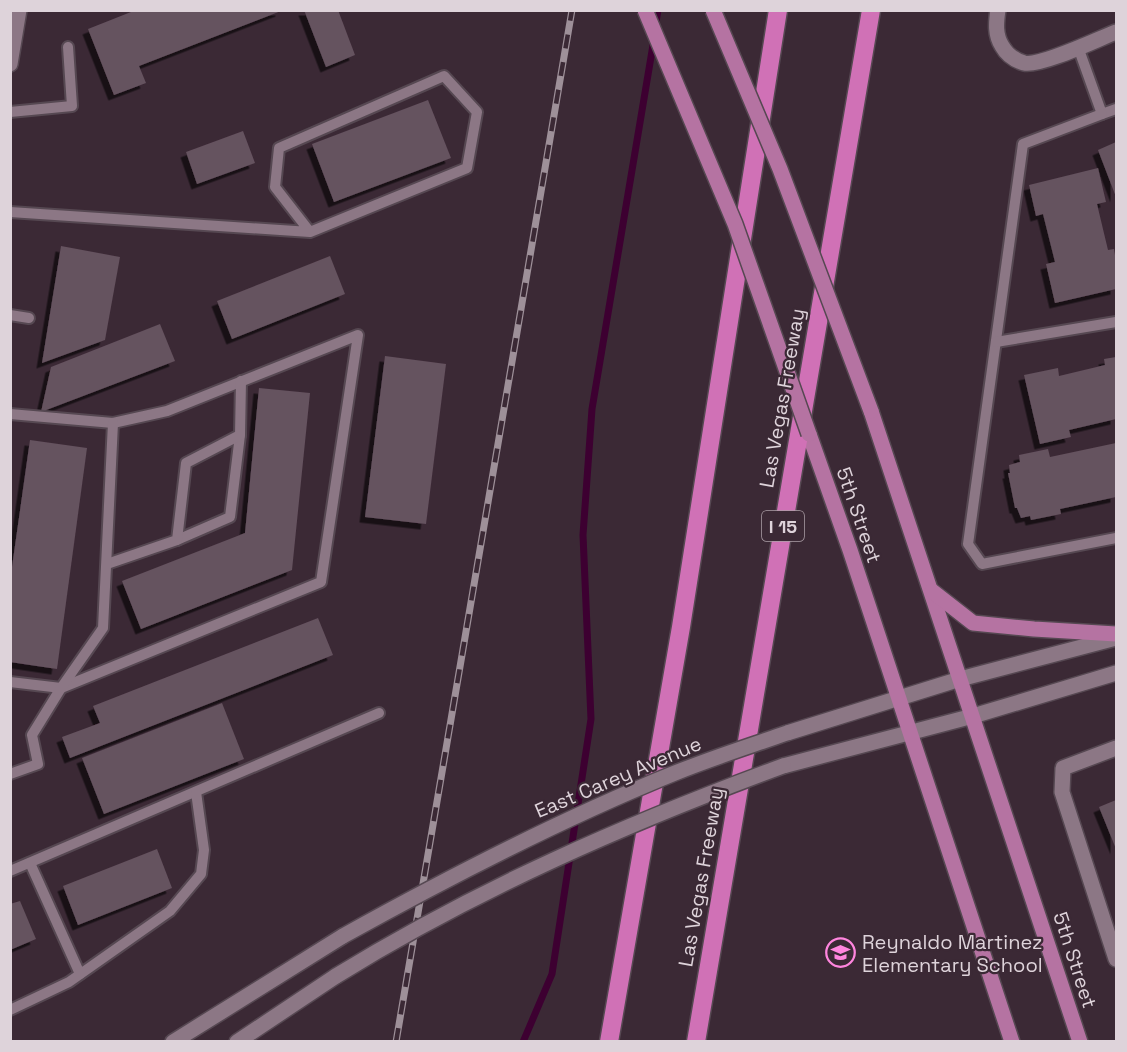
<svg xmlns="http://www.w3.org/2000/svg" width="1127" height="1052" viewBox="0 0 1127 1052" font-family="'Space Grotesk',sans-serif">
<style>
.lines{fill:none;stroke-linecap:round;stroke-linejoin:round}
.stream{stroke:#3d0031;stroke-width:7}
.building{fill:#65525f;filter:url(#shadow)}
.service-casing{stroke:#564852;stroke-width:14}
.minor-casing{stroke:#564852;stroke-width:18}
.secondary-casing{stroke:#564852;stroke-width:18}
.primary-casing{stroke:#564852;stroke-width:18}
.motorway-casing{stroke:#564852;stroke-width:21}
.service{stroke:#8c7785;stroke-width:10}
.minor{stroke:#8c7785;stroke-width:15}
.secondary{stroke:#8c7785;stroke-width:15}
.primary{stroke:#b573a2;stroke-width:15}
.motorway{stroke:#d071b6;stroke-width:18}
.rail-casing{stroke:#9e9099;stroke-width:7}
.rail{stroke:#3b2935;stroke-width:4.5;stroke-dasharray:14;stroke-linecap:butt}
.secondary-bridge-casing{stroke:#564852;stroke-width:18;stroke-linecap:butt}
.primary-bridge-casing{stroke:#564852;stroke-width:18;stroke-linecap:butt}
.secondary-bridge{stroke:#8c7785;stroke-width:15}
.primary-bridge{stroke:#b573a2;stroke-width:15}
.labels{text-anchor:middle;dominant-baseline:central;stroke-width:4.5;stroke-linejoin:round;paint-order:stroke}
.shield{fill:#3b2935;stroke:#ada0a8;stroke-width:1.5}
.shield-label{font-size:18px;font-weight:bold;fill:#ded3da}
.street-label{font-size:20px;fill:#ded3da;stroke:#3b2935}
.poi-label{font-size:20px;fill:#ded3da;stroke:#3b2935;text-anchor:start}
</style>
<defs>
<filter id="shadow"><feDropShadow dx="-5.5" dy="5.5" stdDeviation="0" flood-color="#0009"/></filter>
</defs>
<rect width="100%" height="100%" fill="#3b2935"/>
<g class="lines">
<g class="stream">
<path d="M655,28L658,10"/>
<path d="M523,1042L552,974L591,719L583,535L592,409L654,39"/>
</g>
</g>
<g class="building">
<path d="M136,10H281V11L139,66L146,83L114,95L88,29Z"/>
<path d="M304,10H338L355,55L326,67Z"/>
<path d="M428,100L451,158L334,202L312,144Z"/>
<path d="M243,131L255,163L197,184L186,152Z"/>
<path d="M1116,142V197L1098,150Z"/>
<path d="M1098,168L1106,202L1097,204L1108,250L1114,249L1116,261V289L1055,303L1046,264L1055,262L1043,214L1036,216L1029,185Z"/>
<path d="M61,246L120,257L105,340L42,363Z"/>
<path d="M330,256L345,294L232,339L217,301Z"/>
<path d="M160,324L175,361L41,412L51,367Z"/>
<path d="M385,356L446,364L426,524L365,517Z"/>
<path d="M1116,357V419L1069,430L1071,437L1040,444L1024,375L1058,368L1059,376L1105,365L1104,359Z"/>
<path d="M259,388L310,393L292,570L141,629L122,581L245,533Z"/>
<path d="M30,440L87,448L57,669L10,662V581Z"/>
<path d="M1116,443V497L1060,509L1061,514L1031,520L1030,516L1021,518L1017,508H1015L1008,473H1010L1009,465L1020,462L1019,455L1048,449L1050,457Z"/>
<path d="M318,618L333,655L70,758L62,737L100,723L93,706Z"/>
<path d="M222,703L244,759L104,814L82,758Z"/>
<path d="M1116,800V849L1099,807Z"/>
<path d="M157,849L172,888L78,925L63,886Z"/>
<path d="M20,901L36,939L10,950V904Z"/>
</g>
<g class="lines">
<defs>
<g id="service">
<path d="M1078,47L1102,114L1116,109"/>
<path d="M10,112L72,106L68,47"/>
<path d="M1102,114L1023,144L968,544L982,564L1116,538"/>
<path d="M10,212L310,232L467,168L477,112L444,76L279,148L275,187L310,232"/>
<path d="M10,315L29,318"/>
<path d="M996,342L1116,322"/>
<path d="M10,414L113,423L167,411L358,335L321,582L61,688L10,682"/>
<path d="M177,540L230,517L240,435"/>
<path d="M107,564L177,540L186,463L240,435L241,381"/>
<path d="M10,774L38,764L32,735L61,688L103,628L113,423"/>
<path d="M30,863L80,974"/>
<path d="M10,871L379,713"/>
<path d="M10,1010L69,982L170,911L201,874L204,850L196,792"/>
</g>
<g id="minor">
<path d="M998,10C996,23 995,35 1002,46C1007,55 1014,60 1024,63C1040,67 1098,39 1116,32"/>
<path d="M1116,748L1063,768L1062,792L1116,959"/>
</g>
<g id="secondary">
<path d="M10,64L19,10"/>
<path d="M787,733L960,679L1116,638"/>
<path d="M783,766L973,716L1116,673"/>
<path d="M173,1042L343,936"/>
<path d="M237,1042L336,976"/>
</g>
<g id="primary">
<path d="M871,411L1080,1042"/>
<path d="M809,434L850,550L1012,1042"/>
<path d="M932,591L973,623L1034,629L1116,634"/>
</g>
<g id="motorway">
<path d="M609,1042L681,627L778,10"/>
<path d="M696,1042L871,10"/>
</g>
</defs>
<use href="#service" class="service-casing"/>
<use href="#minor" class="minor-casing"/>
<use href="#secondary" class="secondary-casing"/>
<use href="#primary" class="primary-casing"/>
<use href="#motorway" class="motorway-casing"/>
<use href="#service" class="service"/>
<use href="#minor" class="minor"/>
<use href="#secondary" class="secondary"/>
<use href="#primary" class="primary"/>
<use href="#motorway" class="motorway"/>
<defs>
<path id="rail" d="M396,1042L572,10"/>
</defs>
<use href="#rail" class="rail-casing"/>
<use href="#rail" class="rail"/>
<defs>
<g id="secondary-bridge">
<path d="M343,936C451,876 561,819 675,773C712,758 750,746 787,733"/>
<path d="M336,976C477,889 628,823 783,766"/>
</g>
<g id="primary-bridge">
<path d="M645,10L735,224L809,434"/>
<path d="M713,10L780,169L871,411"/>
</g>
</defs>
<use href="#secondary-bridge" class="secondary-bridge-casing"/>
<use href="#primary-bridge" class="primary-bridge-casing"/>
<use href="#secondary-bridge" class="secondary-bridge"/>
<use href="#primary-bridge" class="primary-bridge"/>
</g>
<defs>
<symbol id="school-ring" viewBox="-11 -11 22 22"><circle r="9.5" fill="#3b2935" stroke="#ff85de" stroke-width="1.5"/><path d="M0-5L7-2L0 1L-7-2ZM-4 1L0 2.5L4 1V4Q0 6-4 4Z" fill="#ff85de"/></symbol>
</defs>
<g fill-rule="evenodd">
<use href="#school-ring" x="824" y="936" width="33" height="33"/>
</g>
<g class="labels">
<rect class="shield" x="762" y="511" width="42" height="30" rx="4.5"/>
<g class="shield-label">
<text x="783" y="526">I 15</text>
</g>
<g class="street-label">
<text transform="translate(782 398) rotate(-80)">Las Vegas Freeway</text>
<text transform="translate(859 515) rotate(71)">5th Street</text>
<text transform="translate(618 777) rotate(-23)">East Carey Avenue</text>
<text transform="translate(701 877) rotate(-80)">Las Vegas Freeway</text>
<text transform="translate(1075 960) rotate(72)">5th Street</text>
</g>
<g class="poi-label">
<text x="862" y="942">Reynaldo Martinez<tspan x="862" dy="23">Elementary School</tspan></text>
</g>
</g>
<rect width="1127" height="1052" fill="none" stroke="#ded3da" stroke-width="24"/>
</svg>
